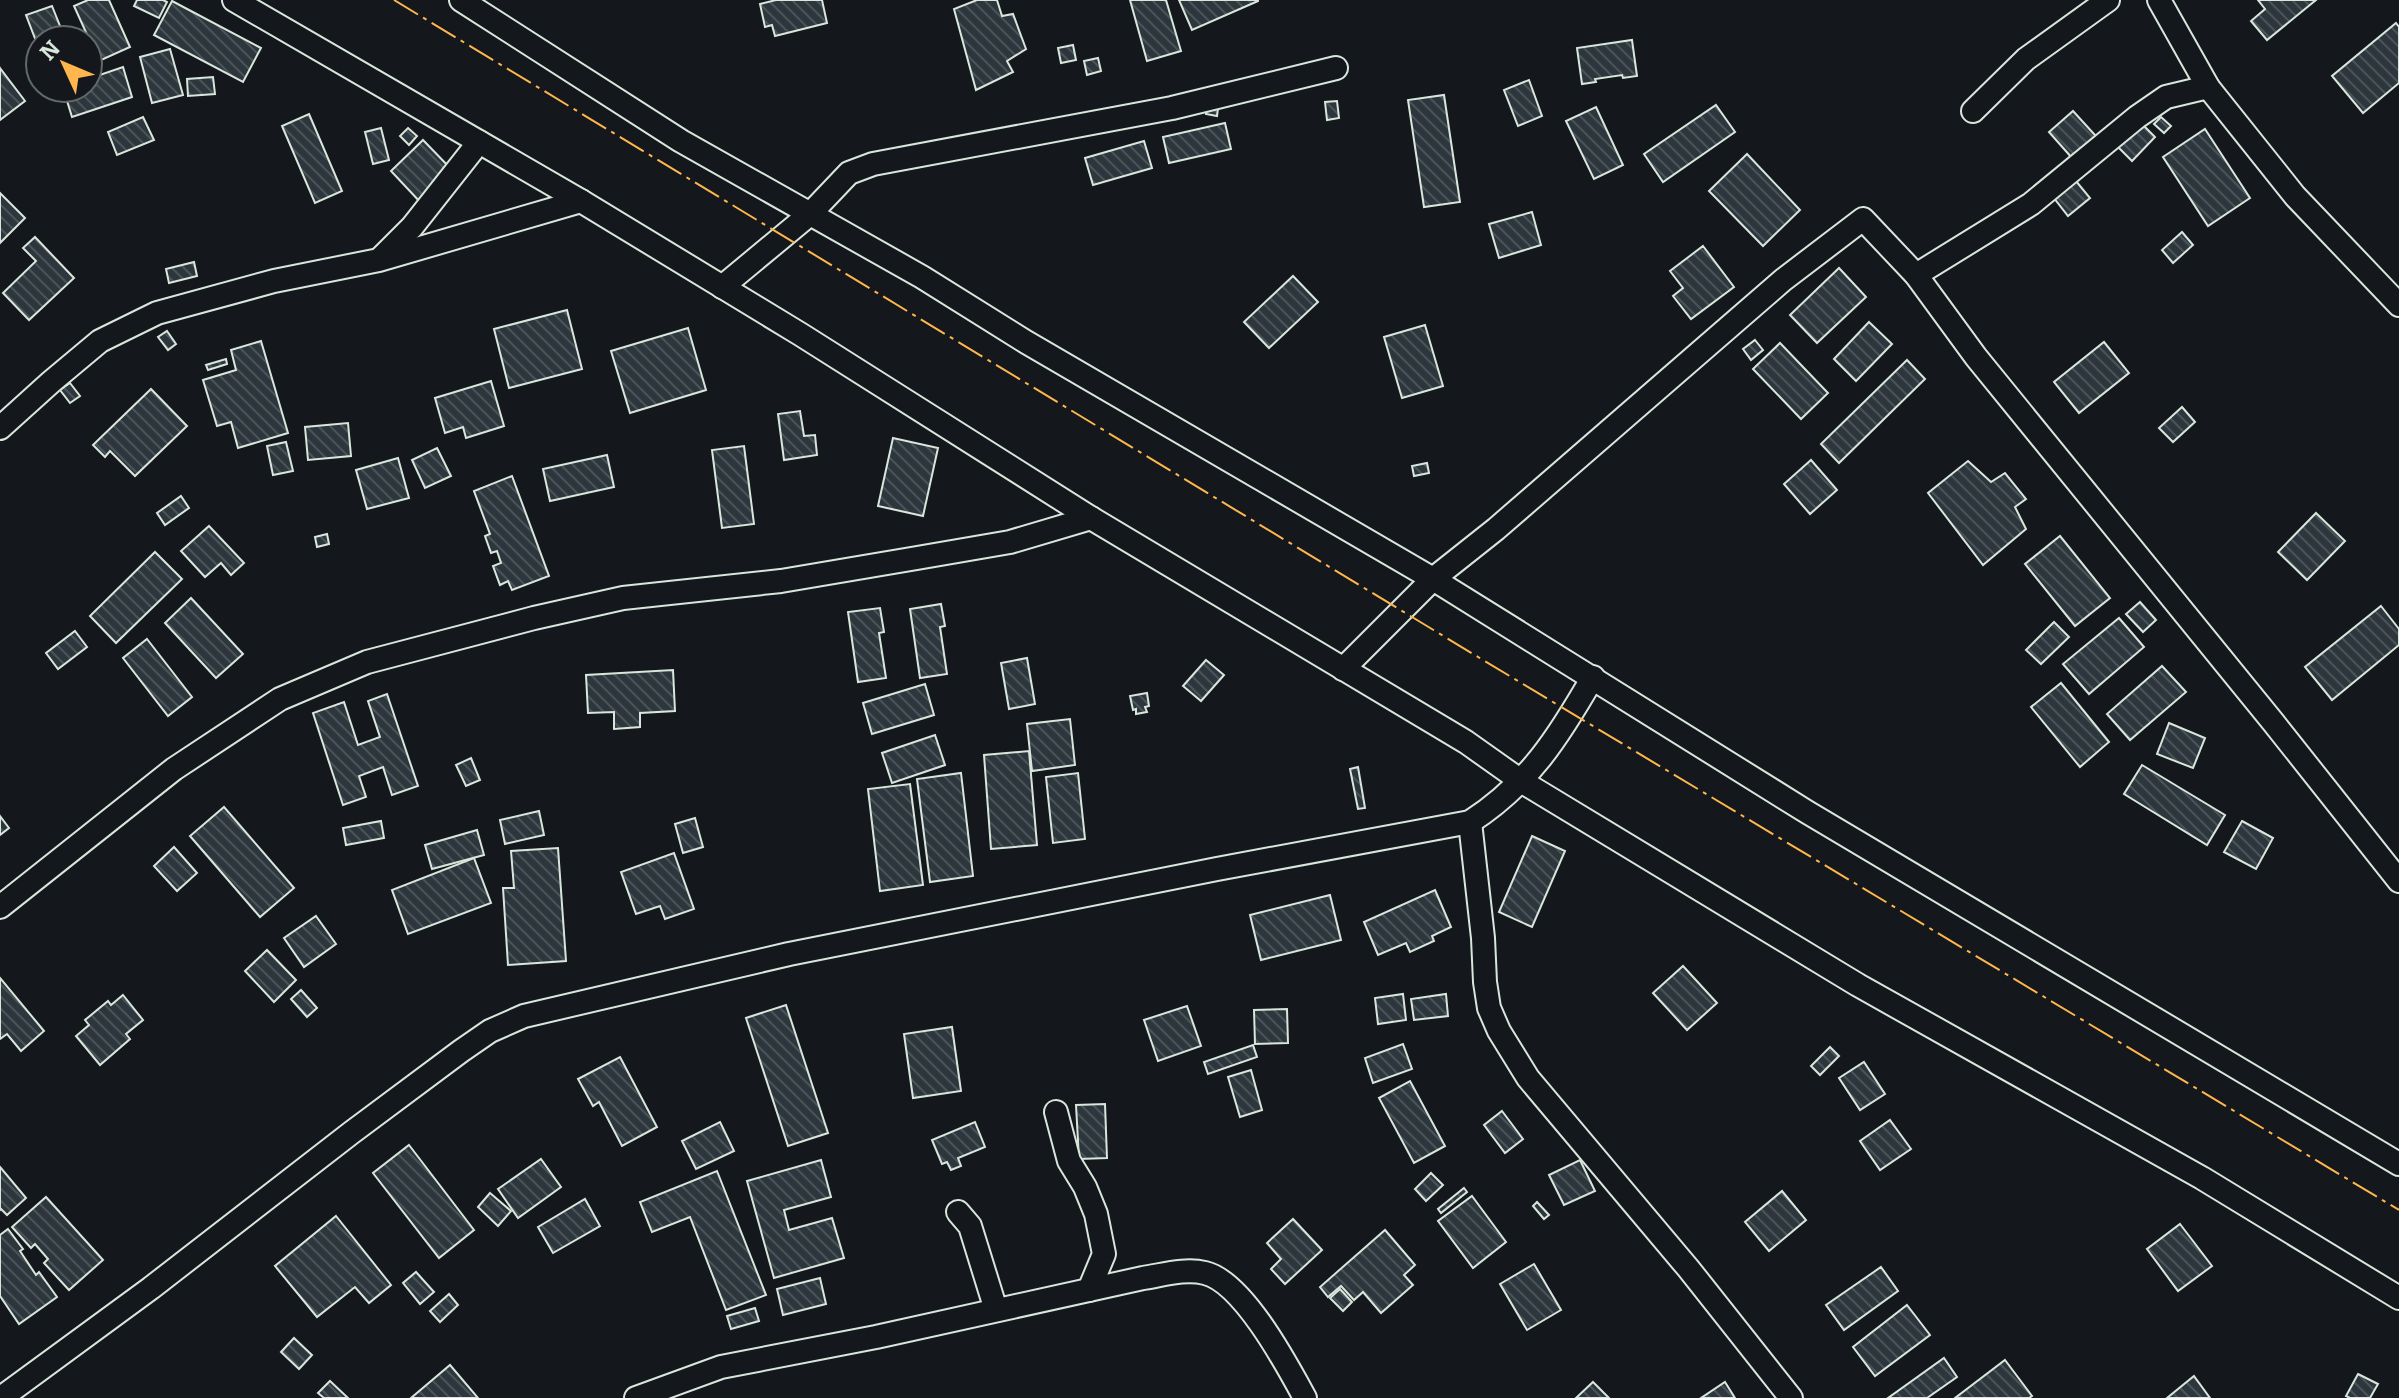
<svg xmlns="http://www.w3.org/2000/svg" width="2399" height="1398" viewBox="0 0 2399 1398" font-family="Bitter,serif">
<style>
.building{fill:url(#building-back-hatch);stroke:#d8e6dc;stroke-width:2}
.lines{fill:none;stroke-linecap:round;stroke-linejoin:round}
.minor-casing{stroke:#d8e6dc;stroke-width:26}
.minor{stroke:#14181c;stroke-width:22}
.power{stroke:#ffb74d;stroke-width:2;stroke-dasharray:28 6 4 6;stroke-linecap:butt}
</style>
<defs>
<pattern id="building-back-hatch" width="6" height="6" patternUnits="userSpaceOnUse" patternTransform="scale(2)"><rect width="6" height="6" fill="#2c363c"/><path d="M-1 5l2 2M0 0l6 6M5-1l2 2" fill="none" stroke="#4a5358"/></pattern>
</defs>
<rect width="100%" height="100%" fill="#14181c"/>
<g class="building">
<path d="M88,0H109L130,47L99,61L74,6Z"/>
<path d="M137,0H163L167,2L159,18L134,6Z"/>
<path d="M776,0H822L827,23L775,36L772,25L765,27L760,4Z"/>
<path d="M977,0H997L1002,16L1013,14L1026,49L1007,61L1013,72L976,90L954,9Z"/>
<path d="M1130,0H1166L1181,51L1147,61Z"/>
<path d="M1179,0H1258V1L1192,30Z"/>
<path d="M2258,0H2316L2267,40L2251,21L2265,9Z"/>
<path d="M172,1L261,48L243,82L154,35Z"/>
<path d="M52,6L62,31L36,41L26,15Z"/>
<path d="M2396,23L2399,27V83L2363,113L2332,76Z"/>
<path d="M1632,40L1637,76L1623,78L1622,75L1595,79L1596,82L1582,84L1577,48Z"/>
<path d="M1073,45L1076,60L1061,63L1058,48Z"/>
<path d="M170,49L183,95L152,103L140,57Z"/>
<path d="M1098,58L1101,71L1087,75L1084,61Z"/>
<path d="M123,67L132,97L72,117L63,88H88V79Z"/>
<path d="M0,68L25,101L0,120Z"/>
<path d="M213,77L215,94L188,96L187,79Z"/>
<path d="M1529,80L1542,116L1518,126L1504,90Z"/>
<path d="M1444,95L1460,202L1424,207L1408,100Z"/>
<path d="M1337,101L1339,118L1327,120L1325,102Z"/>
<path d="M1716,105L1735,132L1663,182L1644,154Z"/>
<path d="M1207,106L1218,108L1217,116L1206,114Z"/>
<path d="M1596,107L1623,165L1594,179L1566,121Z"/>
<path d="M2073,111L2104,145L2080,167L2049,132Z"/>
<path d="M309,114L342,191L315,203L282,126Z"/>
<path d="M143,117L154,140L117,155L108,132Z"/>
<path d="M2161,117L2171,126L2164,133L2154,124Z"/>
<path d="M2136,118L2155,137L2132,161L2113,142Z"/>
<path d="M1225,123L1231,149L1169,163L1163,137Z"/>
<path d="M381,128L389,160L373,164L365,132Z"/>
<path d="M408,128L417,136L409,145L400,136Z"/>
<path d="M2205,129L2250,198L2208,226L2163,157Z"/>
<path d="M423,140L454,172L422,204L391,171Z"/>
<path d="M1144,141L1152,168L1093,185L1085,158Z"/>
<path d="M1747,154L1800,210L1763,246L1709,191Z"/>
<path d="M2071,175L2090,198L2068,216L2050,193Z"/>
<path d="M0,193L25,218L0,243Z"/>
<path d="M1532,212L1541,245L1499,258L1489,224Z"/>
<path d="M2182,232L2193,245L2173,263L2162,250Z"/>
<path d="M35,237L74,278L29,320L3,293L36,261L23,248Z"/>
<path d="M1703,246L1734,287L1691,319L1673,296L1683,288L1670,271Z"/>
<path d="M194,262L197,276L169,283L166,269Z"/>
<path d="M1839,268L1866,297L1817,343L1790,315Z"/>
<path d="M1293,276L1318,302L1269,348L1244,322Z"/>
<path d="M567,310L582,369L509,388L494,329Z"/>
<path d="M1869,322L1892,344L1856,381L1834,359Z"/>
<path d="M1425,325L1443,386L1402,398L1384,337Z"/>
<path d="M688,328L706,390L630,413L611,351Z"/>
<path d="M167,331L176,344L168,350L158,337Z"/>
<path d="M1755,340L1763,350L1751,360L1743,349Z"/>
<path d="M261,341L288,433L238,448L231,422L217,426L203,380L236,370L231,350Z"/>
<path d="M2104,342L2129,373L2079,413L2054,382Z"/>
<path d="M1780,343L1828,393L1801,419L1753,369Z"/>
<path d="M226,359L227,364L208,370L206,365Z"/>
<path d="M1907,360L1925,379L1839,463L1821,444Z"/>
<path d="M491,381L504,426L466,438L463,427L445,433L435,398Z"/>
<path d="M70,383L80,396L70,403L60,390Z"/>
<path d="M151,389L187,426L135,476L110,451L105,457L93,445Z"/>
<path d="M2182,407L2195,422L2173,442L2159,428Z"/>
<path d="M800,411L804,436L815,435L817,455L784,460L778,414Z"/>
<path d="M348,423L351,456L308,460L305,427Z"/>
<path d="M893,438L938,448L923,516L878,506Z"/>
<path d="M286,442L293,471L273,475L267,446Z"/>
<path d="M744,446L754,524L722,528L712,450Z"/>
<path d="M437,448L451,476L425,488L412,460Z"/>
<path d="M607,455L614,487L550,501L543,469Z"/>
<path d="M398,458L409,498L367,509L356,470Z"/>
<path d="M1811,460L1837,490L1810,514L1784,484Z"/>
<path d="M1968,461L1991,482L2005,473L2026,499L2015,507L2026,529L1983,565L1928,493Z"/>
<path d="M1427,463L1429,473L1414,476L1412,466Z"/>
<path d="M512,476L549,576L512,590L508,581L500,585L493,566L501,563L497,551L491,553L485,536L490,534L474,491Z"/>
<path d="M181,496L189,508L165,525L157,513Z"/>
<path d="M2316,513L2345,541L2307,580L2278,552Z"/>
<path d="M209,526L244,563L231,575L221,563L205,577L181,551Z"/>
<path d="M327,534L329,544L317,547L315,537Z"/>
<path d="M2060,536L2110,598L2075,626L2025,564Z"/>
<path d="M155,552L182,579L116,643L90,616Z"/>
<path d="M191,598L243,654L216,678L165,623Z"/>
<path d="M2140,602L2156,620L2143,632L2126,614Z"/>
<path d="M941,604L945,626L940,627L947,674L920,678L910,609Z"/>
<path d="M2381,606L2399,629V645L2332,700L2305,667Z"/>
<path d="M880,608L884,632L879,633L886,678L858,682L848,612Z"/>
<path d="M2119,618L2144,647L2089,694L2063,664Z"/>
<path d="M2054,622L2069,637L2041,664L2026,650Z"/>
<path d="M75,631L87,647L58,669L46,653Z"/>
<path d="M147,639L192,697L168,716L123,658Z"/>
<path d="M1027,658L1035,704L1009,709L1001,663Z"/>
<path d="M1206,660L1224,675L1201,701L1183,686Z"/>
<path d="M2162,666L2186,692L2130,740L2107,714Z"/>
<path d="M673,670L675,711L640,713V727L614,729V712L588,713L586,675Z"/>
<path d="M2061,683L2109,742L2080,767L2031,707Z"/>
<path d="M925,684L934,715L872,734L863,703Z"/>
<path d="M1147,693L1149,706L1145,707L1147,712L1136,714V709L1133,710L1130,696Z"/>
<path d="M387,694L418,786L392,795L383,767L359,776L366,797L343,805L313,713L344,702L358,745L380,737L368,701Z"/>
<path d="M1070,719L1075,765L1032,771L1027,724Z"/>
<path d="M2169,723L2205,738L2193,768L2157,754Z"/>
<path d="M935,735L945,765L892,783L882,753Z"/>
<path d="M1029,751L1037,845L991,849L984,755Z"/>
<path d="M471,758L480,780L466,786L456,765Z"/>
<path d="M2142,765L2225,815L2207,845L2124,794Z"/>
<path d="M1358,767L1365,808L1358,809L1350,769Z"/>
<path d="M961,773L973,876L930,882L917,779Z"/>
<path d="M1078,773L1085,839L1053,843L1046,777Z"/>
<path d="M910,784L923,885L880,891L868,789Z"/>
<path d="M224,807L294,888L260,917L190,836Z"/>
<path d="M539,811L544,835L505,844L500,820Z"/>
<path d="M0,816L9,828L0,835Z"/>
<path d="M695,818L703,847L683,853L675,824Z"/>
<path d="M381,821L384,838L346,845L343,828Z"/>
<path d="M2242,821L2273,838L2256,869L2224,852Z"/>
<path d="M477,830L484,855L432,869L425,845Z"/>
<path d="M1532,836L1565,851L1532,927L1499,912Z"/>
<path d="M174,847L197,873L177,891L154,866Z"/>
<path d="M558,848L566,961L508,965L503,888H514L511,851Z"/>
<path d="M674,853L694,909L665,919L660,906L636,914L621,872Z"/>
<path d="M474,858L491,903L408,934L392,890Z"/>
<path d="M1435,890L1451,927L1432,936L1434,941L1410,952L1406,943L1378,955L1364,922Z"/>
<path d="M1330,895L1341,940L1261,960L1250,915Z"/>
<path d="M316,916L336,944L304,967L284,938Z"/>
<path d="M267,950L296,980L274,1002L245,971Z"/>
<path d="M1683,966L1717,1003L1687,1030L1653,993Z"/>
<path d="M0,978L44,1031L21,1051L7,1034L0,1039Z"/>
<path d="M301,990L317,1008L307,1017L291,999Z"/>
<path d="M1403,994L1406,1020L1378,1024L1375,998Z"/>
<path d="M1446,994L1448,1016L1414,1020L1411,999Z"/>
<path d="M123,995L143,1020L126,1034L130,1039L100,1065L76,1036L89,1025L85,1020L108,1001L111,1005Z"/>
<path d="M786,1005L828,1133L788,1146L746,1018Z"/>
<path d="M1187,1006L1201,1046L1158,1061L1144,1020Z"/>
<path d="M1287,1009L1288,1043L1255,1044L1254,1010Z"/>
<path d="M952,1027L961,1091L913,1098L904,1034Z"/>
<path d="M1403,1044L1412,1069L1373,1083L1365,1058Z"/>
<path d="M1253,1045L1257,1057L1208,1074L1204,1062Z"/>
<path d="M1830,1047L1839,1056L1820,1075L1811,1066Z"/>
<path d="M620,1057L657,1127L622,1146L599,1102L593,1106L578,1079Z"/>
<path d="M1864,1062L1885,1094L1860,1110L1839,1078Z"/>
<path d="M1251,1070L1262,1110L1240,1117L1228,1077Z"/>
<path d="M1410,1081L1445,1146L1414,1163L1379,1098Z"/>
<path d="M1105,1104L1107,1158L1079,1159L1076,1105Z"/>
<path d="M1502,1111L1523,1139L1505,1153L1484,1125Z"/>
<path d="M1890,1120L1911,1149L1880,1170L1860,1141Z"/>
<path d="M720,1122L734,1151L696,1169L682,1141Z"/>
<path d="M975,1122L985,1147L958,1158L961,1166L951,1170L947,1162L942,1164L932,1140Z"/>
<path d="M409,1145L474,1230L439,1258L373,1173Z"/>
<path d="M541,1159L561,1187L518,1218L498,1189Z"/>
<path d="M821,1160L831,1197L784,1210L789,1230L832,1218L844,1258L774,1278L747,1181Z"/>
<path d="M1580,1160L1595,1191L1564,1205L1549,1175Z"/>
<path d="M0,1167L26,1198L7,1215L1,1209L0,1210Z"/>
<path d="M717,1171L766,1295L726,1310L690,1217L652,1232L640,1202Z"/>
<path d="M1431,1173L1443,1185L1426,1201L1415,1189Z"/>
<path d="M1464,1188L1467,1192L1441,1213L1438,1209Z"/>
<path d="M1782,1191L1806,1220L1769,1251L1745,1222Z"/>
<path d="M490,1193L511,1211L498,1226L478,1207Z"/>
<path d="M1472,1196L1506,1242L1473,1268L1438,1221Z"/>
<path d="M46,1197L103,1260L69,1290L44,1263L48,1259L35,1244L31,1248L12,1227Z"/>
<path d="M585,1199L600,1226L553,1253L538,1227Z"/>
<path d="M1537,1202L1549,1215L1544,1219L1533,1206Z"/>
<path d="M336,1216L391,1285L369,1303L355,1287L317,1317L275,1266Z"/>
<path d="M1293,1219L1322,1250L1285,1284L1271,1269L1281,1259L1267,1243Z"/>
<path d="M2180,1224L2212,1266L2178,1291L2147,1249Z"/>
<path d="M8,1229L23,1249L20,1251L36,1275L39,1272L57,1297L19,1324L0,1296V1235Z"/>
<path d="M1385,1230L1415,1265L1404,1275L1413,1285L1381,1313L1363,1292L1354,1300L1341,1286L1328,1297L1320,1287Z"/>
<path d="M1534,1264L1561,1310L1527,1330L1500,1284Z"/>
<path d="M1881,1267L1898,1291L1844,1330L1826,1305Z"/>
<path d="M416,1272L434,1292L420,1304L403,1283Z"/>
<path d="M820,1278L826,1304L783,1315L777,1289Z"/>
<path d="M1340,1289L1352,1302L1343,1311L1330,1298Z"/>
<path d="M449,1294L458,1305L440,1322L430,1311Z"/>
<path d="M1907,1305L1930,1335L1875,1376L1853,1347Z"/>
<path d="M755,1308L759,1321L731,1329L727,1316Z"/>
<path d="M294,1338L312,1355L299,1369L281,1352Z"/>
<path d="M1944,1358L1957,1377L1927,1398H1888Z"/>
<path d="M2005,1360L2032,1396L2029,1398H1955Z"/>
<path d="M450,1365L478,1398H411Z"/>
<path d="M2358,1374L2378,1384L2370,1398H2350L2346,1396Z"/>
<path d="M2194,1376L2210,1398H2167Z"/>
<path d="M330,1381L348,1398H324L318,1393Z"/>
<path d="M1593,1382L1609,1398H1576Z"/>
<path d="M1725,1382L1735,1398H1701Z"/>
</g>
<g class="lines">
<defs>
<g id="minor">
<path d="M234,0L581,201L800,334L1091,518L1466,742L1521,781L1858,985L2202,1178L2399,1298"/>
<path d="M461,0L681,141L922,277L1026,342L1433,579L1807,812L2399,1164"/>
<path d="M2159,0L2208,87L2295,196L2399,305"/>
<path d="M1973,111L2026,59L2108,0"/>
<path d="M382,257L412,227L479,142"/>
<path d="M1916,275L2031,204L2137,117L2166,97L2208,87"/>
<path d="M722,287L810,214L849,173L873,164L1172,108L1336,68"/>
<path d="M0,428L51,382L100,341L157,313L274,281L379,260L581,201"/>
<path d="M1343,669L1433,579L1496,529L1783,280L1863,219L1916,275L1976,357L2273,722L2399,881"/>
<path d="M1470,822L1483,938L1485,982L1489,1008L1499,1031L1528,1078L1688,1268L1791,1398"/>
<path d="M0,907L174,769L280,699L367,662L534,618L623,598L781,581L917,558L1010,542L1091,518"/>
<path d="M1056,1112L1069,1161L1085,1187L1096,1214L1104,1254L1089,1290"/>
<path d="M958,1212L970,1226L996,1310"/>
<path d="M1,1398L151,1288L351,1133L461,1051L490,1031L524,1016L789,954L1217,869L1470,822C1529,784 1559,736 1593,677"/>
<path d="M636,1398L721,1367L876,1337L1143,1278C1163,1275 1185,1268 1205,1273C1243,1282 1287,1365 1305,1398"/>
</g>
</defs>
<use href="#minor" class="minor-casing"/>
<use href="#minor" class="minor"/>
<path class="power" d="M394,0L1483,660L2399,1210"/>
</g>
<g transform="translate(64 64) rotate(314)"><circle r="38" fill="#14181c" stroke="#626a69" stroke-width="2"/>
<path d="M0-6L14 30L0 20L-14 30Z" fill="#ffb74d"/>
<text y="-12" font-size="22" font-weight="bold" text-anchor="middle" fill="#d8e6dc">N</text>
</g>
</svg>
